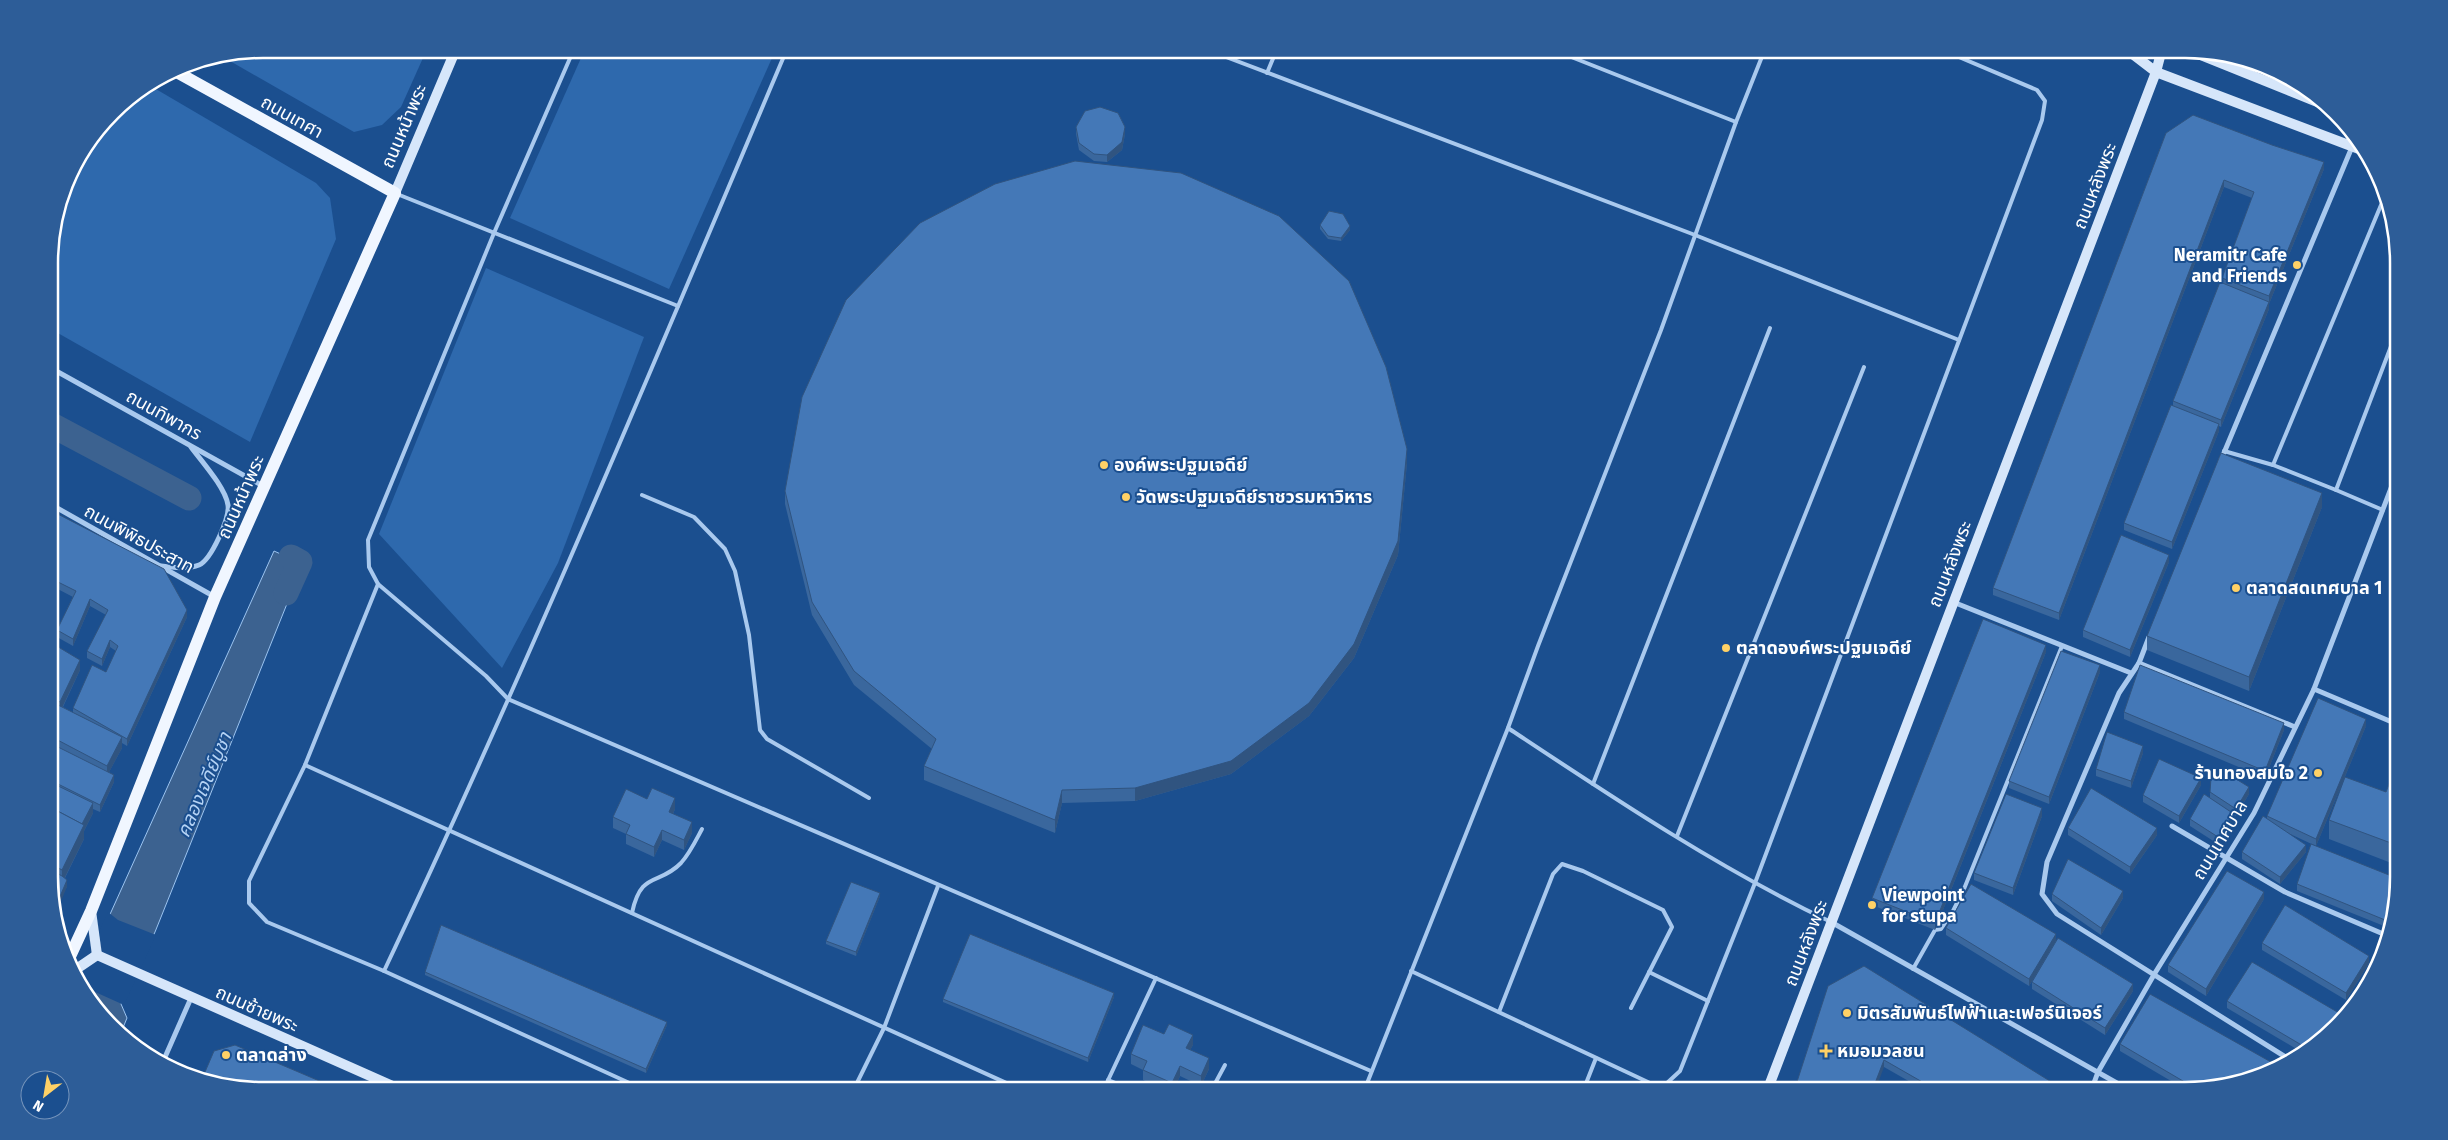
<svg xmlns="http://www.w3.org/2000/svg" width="2448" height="1140" viewBox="0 0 2448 1140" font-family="'Fira Sans','Noto Sans Thai',sans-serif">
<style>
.green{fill:#2e69ad}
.water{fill:#3c6290;stroke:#9cc4f0}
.pier{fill:#1b4f8f}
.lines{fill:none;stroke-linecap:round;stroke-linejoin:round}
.canal{stroke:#3c6290;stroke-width:25}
.lane{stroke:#a9c9ee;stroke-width:4}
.street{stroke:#a9c9ee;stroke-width:5}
.secondary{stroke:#d6e6fa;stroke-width:10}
.primary{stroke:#f0f6ff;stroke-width:12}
.wall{fill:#3a679d}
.shaded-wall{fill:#305480}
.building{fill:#4478b7;stroke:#305480}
.poi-dot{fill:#ffd166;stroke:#1b4f8f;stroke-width:2}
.labels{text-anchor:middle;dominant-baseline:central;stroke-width:4;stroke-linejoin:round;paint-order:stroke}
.street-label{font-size:18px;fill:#fff;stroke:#1b4f8f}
.poi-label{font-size:18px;font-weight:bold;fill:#fff;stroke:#1b4f8f;text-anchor:start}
.water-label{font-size:19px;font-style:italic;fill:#b5d3f5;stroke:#1b4f8f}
.rim{fill:none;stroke:#fff;stroke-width:2.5}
</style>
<rect width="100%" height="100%" fill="#1b4f8f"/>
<g class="green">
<path d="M263,49H427L401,107L382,125L354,132L223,57Z"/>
<path d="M585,49H776L669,289L510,218Z"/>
<path d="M149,85L316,183L330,198L336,239L250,442L49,328V248L71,168L121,102Z"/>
<path d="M486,268L644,337L558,563L502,668L379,534Z"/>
</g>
<path class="water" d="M274,551L303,564L155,932L121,1004L127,1018L120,1035L93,1007L79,983Z"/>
<path class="pier" d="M108,912L118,920L156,935L124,1005L93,991H83L77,980Z"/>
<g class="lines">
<g class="canal">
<path d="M50,424L189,498"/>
<path d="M286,593L300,562L291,557"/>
</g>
<g class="lane">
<path d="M574,49L494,233L368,540L369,567L378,584L305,765L249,881V903L267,922L384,971L647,1091"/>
<path d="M1205,49L1695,235L1959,340"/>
<path d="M1551,49L1736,122"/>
<path d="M1267,73L1277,49"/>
<path d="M397,194L678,306"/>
<path d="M2224,451L2273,465L2336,490L2398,328"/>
<path d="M2273,465L2386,193"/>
<path d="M2336,490L2383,510"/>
<path d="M642,495L694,517L725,549L735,571L749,635L760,730L767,739L869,798"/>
<path d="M378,584L486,676L508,699L1371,1071"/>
<path d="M1508,728C1612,797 1718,868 1831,922"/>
<path d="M305,765L1024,1091"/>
<path d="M1593,784L1770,328"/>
<path d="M1677,836L1864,367"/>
<path d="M632,913C641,870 659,886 681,863C690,853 696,840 702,829"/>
<path d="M1913,969L1935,930L1941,929L1953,911L1964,889L2062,646"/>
<path d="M384,971C527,668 656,358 787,49"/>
<path d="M1411,971L1650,1083H1667L1680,1071L1755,883L2042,120L2045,101L2037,90L1940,49"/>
<path d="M1649,972L1708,1001"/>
<path d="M1499,1012L1553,874L1562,864L1583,871L1663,910L1672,927L1631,1008"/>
<path d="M1108,1080L1136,1091"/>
<path d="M853,1091L884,1028L938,886"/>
<path d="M1103,1091L1156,978"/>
<path d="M1211,1091L1225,1065"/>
<path d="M1364,1091L1508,728L1538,646L1661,330L1736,122L1765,49"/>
<path d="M1583,1091L1596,1058"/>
</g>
<g class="street">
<path d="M49,367L263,486"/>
<path d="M2221,460L2352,147"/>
<path d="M50,504L215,597"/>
<path d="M161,566C172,567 187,570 199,565C211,560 230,518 228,505C225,487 202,462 191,447"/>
<path d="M1953,602L2131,673"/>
<path d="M2149,637L2139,663L2295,727"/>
<path d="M2139,663L2119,693L2047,862L2042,894L2057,914L2292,1061"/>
<path d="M2314,689L2399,725"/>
<path d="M2172,826L2285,892L2388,936"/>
<path d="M1831,922L2131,1091"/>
<path d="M162,1064L191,998"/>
<path d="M2091,1091L2098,1072L2155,973L2254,813L2314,689L2398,470"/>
</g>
<g class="secondary">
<path d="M2126,49L2156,72L2367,152"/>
<path d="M2186,49L2330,107"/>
<path d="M395,193L456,49"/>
<path d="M91,911L97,955"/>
<path d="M97,955L404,1091"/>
<path d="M72,972L97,955"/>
<path d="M1767,1091L2156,72L2162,49"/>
</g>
<path class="primary" d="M67,963L91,911L215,597L395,193L173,70"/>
</g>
<g class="wall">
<path d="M1076,127L1125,134L1122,150L1107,162L1094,161L1079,150L1076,134Z"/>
<path d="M2166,133L2324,169L2269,304V303V309L2221,427L2219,426V431L2172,549L2124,530V523L2173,406V401L2222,283V278L2252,198L2224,187L2059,620L1993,595V588Z"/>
<path d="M1320,225L1350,230L1341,241L1328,239L1320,229Z"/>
<path d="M1407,463L1398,555L1354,658L1309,716L1231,774L1135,801L1062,803L1055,833L924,780V766L932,749L854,685L812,615L785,504V491Z"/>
<path d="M2322,507L2249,691L2147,650V636Z"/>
<path d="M50,510L187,617L127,746L122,743V748L109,772L114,782L100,812L93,809V813L84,831V839L65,878L67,887L51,906L50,642L80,670L63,707L73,713V708L106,672L116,651L110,647L102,666L87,658V651L106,615L90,606L73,646L57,637V630L73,597L50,585Z"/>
<path d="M2169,562L2130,657L2083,637V630Z"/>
<path d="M2046,652L1935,930L1872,905V898Z"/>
<path d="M2100,672L2049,804L2009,788V781Z"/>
<path d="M2124,712L2284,730L2265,778L2124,719Z"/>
<path d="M2366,726L2316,846L2288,833L2306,852L2280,884L2242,859V852L2267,818V816Z"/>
<path d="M2143,753L2131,788L2096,776V769Z"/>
<path d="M2201,785L2179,823L2143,802V795Z"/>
<path d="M2399,785V866L2329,839V820L2386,792Z"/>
<path d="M2210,792L2249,794L2236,816L2234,815V821L2218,844L2190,826V819L2210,798Z"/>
<path d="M675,809L673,814L692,833L684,850L662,840L654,857L626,844V834L613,828V817Z"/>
<path d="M2042,816L2013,895L1974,880V873Z"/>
<path d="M2068,828L2157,835L2130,874L2068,835Z"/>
<path d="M2399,879L2389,928L2297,891V884Z"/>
<path d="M2052,894L2123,898L2101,935L2052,901Z"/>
<path d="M880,896L856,956L826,944V941Z"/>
<path d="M2264,899L2206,996L2168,972V965Z"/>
<path d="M1946,928L2056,941L2133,991L2105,1035L2032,989V982L2043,963L2029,986L1946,935Z"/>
<path d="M2262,943L2369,963L2346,1000L2262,950Z"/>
<path d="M425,972L667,1025L646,1073L425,975Z"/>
<path d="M1828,986L2066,1091H1926L1884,1067Z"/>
<path d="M1114,997L1088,1062L943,1002V999Z"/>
<path d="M2227,1001L2339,1020L2336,1026L2305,1054L2227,1008Z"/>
<path d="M1164,1034L1193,1045L1190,1050L1209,1069L1201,1086L1180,1076L1173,1091H1167L1143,1080V1070L1131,1064V1054Z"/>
<path d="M2120,1044L2271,1070L2270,1072L2254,1080L2199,1091H2188L2120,1051Z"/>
</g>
<g class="shaded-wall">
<path d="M1125,127V134L1122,150L1107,162V155Z"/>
<path d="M2324,162V169L2269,304V296Z"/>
<path d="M2224,180V187L2059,620V613Z"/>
<path d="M1350,226V230L1341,241V238Z"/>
<path d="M2269,302V309L2221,427V420Z"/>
<path d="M2219,424V431L2172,549V542Z"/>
<path d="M1407,449V463L1398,555L1354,658L1309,716L1231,774L1135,801V788Z"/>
<path d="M2322,493V507L2249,691V677Z"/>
<path d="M2169,555V562L2130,657V650Z"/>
<path d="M90,599V606L73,646V639Z"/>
<path d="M187,610V617L127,746V739Z"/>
<path d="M110,640V647L102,666V659Z"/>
<path d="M2046,645V652L1935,930V923Z"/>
<path d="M80,660V670L60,712V702Z"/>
<path d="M2100,665V672L2049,804V797Z"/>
<path d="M2366,719V726L2316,846V839Z"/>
<path d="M2284,723V730L2265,778V771Z"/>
<path d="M122,737V748L107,776V766Z"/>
<path d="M2143,746V753L2131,788V781Z"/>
<path d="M114,775V782L100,812V805Z"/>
<path d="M2201,778V785L2179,823V816Z"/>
<path d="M2249,787V794L2236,816V809Z"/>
<path d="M1062,790V803L1055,833V820Z"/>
<path d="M675,798V809L669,822V812Z"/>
<path d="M93,803V813L84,831V839L62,883V870L82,824Z"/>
<path d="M2042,808V816L2013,895V888Z"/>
<path d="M2234,814V821L2218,844V837Z"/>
<path d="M692,822V833L684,850V840Z"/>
<path d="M2157,828V835L2130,874V867Z"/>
<path d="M662,830V840L654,857V847Z"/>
<path d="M2306,845V852L2280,884V877Z"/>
<path d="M67,880V887L54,917L53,913Z"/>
<path d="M2123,891V898L2101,935V928Z"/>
<path d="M2264,892V899L2206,996V989Z"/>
<path d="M880,893V896L856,956V952Z"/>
<path d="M2056,934V941L2029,986V979Z"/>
<path d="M2369,956V963L2346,1000V993Z"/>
<path d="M2133,984V991L2105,1035V1028Z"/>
<path d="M1114,993V997L1088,1062V1058Z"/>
<path d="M2339,1013V1020L2336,1026L2328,1033Z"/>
<path d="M667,1022V1025L646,1073V1069Z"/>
<path d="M1193,1035V1045L1186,1058V1048Z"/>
<path d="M1209,1058V1069L1201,1086V1076Z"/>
<path d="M1884,1060V1067L1875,1091H1872Z"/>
<path d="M2271,1062V1070L2270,1072L2264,1075Z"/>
<path d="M1180,1066V1076L1173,1091H1172V1083Z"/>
</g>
<g class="building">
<path d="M1100,107L1118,113L1125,127L1122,142L1107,155L1094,154L1079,143L1076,127L1085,111Z"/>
<path d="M2193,115L2272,145L2324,162L2269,296L2222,278L2254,192L2224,180L2059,613L1993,588L2166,133Z"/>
<path d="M1075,161L1181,173L1279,216L1349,281L1386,367L1407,449L1398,541L1354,644L1309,703L1231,761L1135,788L1062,790L1055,820L924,766L936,739L854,671L812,602L785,491L802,397L846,300L920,223L995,184Z"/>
<path d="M1329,211L1343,214L1350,226L1341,238L1328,236L1320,225Z"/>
<path d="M2220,282L2269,302L2221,420L2173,401Z"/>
<path d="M2171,405L2219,424L2172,542L2124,523Z"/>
<path d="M2221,453L2322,493L2249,677L2147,636Z"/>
<path d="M50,510L164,569L187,610L127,739L73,708L92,665L106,672L118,646L110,640L102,659L87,651L108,610L90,599L73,639L57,630L76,591L50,578Z"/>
<path d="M2121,535L2169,555L2130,650L2083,630Z"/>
<path d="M1983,619L2046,645L1935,923L1872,898Z"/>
<path d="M50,642L80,660L60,702L50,696Z"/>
<path d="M2061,651L2100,665L2049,797L2009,781Z"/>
<path d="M2140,665L2284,723L2265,771L2124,712Z"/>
<path d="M2318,698L2366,719L2316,839L2267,816Z"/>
<path d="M50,701L122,737L107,766L50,736Z"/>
<path d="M2107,732L2143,746L2131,781L2096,769Z"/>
<path d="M50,743L114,775L100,805L50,780Z"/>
<path d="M2159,759L2201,778L2179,816L2143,795Z"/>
<path d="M2345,777L2386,792L2390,782L2399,785V846L2329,820Z"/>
<path d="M2211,778L2236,779L2249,787L2236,809L2210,792Z"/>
<path d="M50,782L93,803L82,824L50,807Z"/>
<path d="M652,788L675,798L669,812L692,822L684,840L662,830L654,847L626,834L630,825L613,817L626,789L647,799Z"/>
<path d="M2091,788L2157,828L2130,867L2068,828Z"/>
<path d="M2006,794L2042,808L2013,888L1974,873Z"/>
<path d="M2204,794L2234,814L2218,837L2190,819Z"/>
<path d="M50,807L84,825L62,870L51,864Z"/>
<path d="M2263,816L2306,845L2280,877L2242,852Z"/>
<path d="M2311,844L2399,879L2390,922L2297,884Z"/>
<path d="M2068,859L2123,891L2101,928L2052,894Z"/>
<path d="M51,870L62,876L67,880L53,913L51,906Z"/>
<path d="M2227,871L2264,892L2206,989L2168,965Z"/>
<path d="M851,882L880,893L856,952L826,941Z"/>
<path d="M1971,884L2056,934L2029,979L1946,928Z"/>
<path d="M2285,905L2369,956L2346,993L2262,943Z"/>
<path d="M441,925L667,1022L646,1069L425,972Z"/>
<path d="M970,934L1114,993L1088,1058L943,999Z"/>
<path d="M2058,938L2133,984L2105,1028L2032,982Z"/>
<path d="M2252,962L2339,1013L2328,1033L2310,1050L2227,1001Z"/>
<path d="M1864,966L2066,1091H1938L1884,1060L1872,1091H1794L1828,986Z"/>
<path d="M2150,994L2271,1062L2264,1075L2254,1080L2200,1091L2120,1044Z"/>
<path d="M1169,1024L1193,1035L1186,1048L1209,1058L1201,1076L1180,1066L1172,1083L1143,1070L1147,1061L1131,1054L1143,1025L1164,1034Z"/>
<path d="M235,1045L343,1091H262L202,1079L214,1051Z"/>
</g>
<g class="poi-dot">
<circle cx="2297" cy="265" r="5"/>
<circle cx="1104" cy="465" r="5"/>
<circle cx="1126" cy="497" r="5"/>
<circle cx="2236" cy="588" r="5"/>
<circle cx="1726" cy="648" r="5"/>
<circle cx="2318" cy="773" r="5"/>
<circle cx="1872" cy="905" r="5"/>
<circle cx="1847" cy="1013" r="5"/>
<path d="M1823.5 1043.5h5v5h5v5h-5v5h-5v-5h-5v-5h5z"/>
<circle cx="226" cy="1055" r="5"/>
</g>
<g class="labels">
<g class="street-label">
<text transform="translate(292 117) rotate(29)">ถนนเทศา</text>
<text transform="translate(404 126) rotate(-67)">ถนนหน้าพระ</text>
<text transform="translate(2095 186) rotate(-69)">ถนนหลังพระ</text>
<text transform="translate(164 415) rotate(29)">ถนนทิพากร</text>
<text transform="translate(241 497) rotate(-66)">ถนนหน้าพระ</text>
<text transform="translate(139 539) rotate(29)">ถนนพิพิธประสาท</text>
<text transform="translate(1950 564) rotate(-69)">ถนนหลังพระ</text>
<text transform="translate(2220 840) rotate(-59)">ถนนเทศบาล</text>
<text transform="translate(1806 943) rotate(-69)">ถนนหลังพระ</text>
<text transform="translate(257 1009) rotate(24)">ถนนซ้ายพระ</text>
</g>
<g class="poi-label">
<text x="2287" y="255" text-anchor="end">Neramitr Cafe<tspan x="2287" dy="21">and Friends</tspan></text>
<text x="1114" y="465">องค์พระปฐมเจดีย์</text>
<text x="1136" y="497">วัดพระปฐมเจดีย์ราชวรมหาวิหาร</text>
<text x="2246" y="588">ตลาดสดเทศบาล 1</text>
<text x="1736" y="648">ตลาดองค์พระปฐมเจดีย์</text>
<text x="2308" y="773" text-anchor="end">ร้านทองสมใจ 2</text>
<text x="1882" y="895">Viewpoint<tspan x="1882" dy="21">for stupa</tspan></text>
<text x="1857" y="1013">มิตรสัมพันธ์ไฟฟ้าและเฟอร์นิเจอร์</text>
<text x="1837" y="1051">หมอมวลชน</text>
<text x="236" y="1055">ตลาดล่าง</text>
</g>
<g class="water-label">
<text transform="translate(204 785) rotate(-67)">คลองเจดีย์บูชา</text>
</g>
</g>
<path d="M0 0H2448V1140H0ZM263 58H2185A205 205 0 0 1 2390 263V877A205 205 0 0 1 2185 1082H263A205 205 0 0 1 58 877V263A205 205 0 0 1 263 58Z" fill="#2d5d98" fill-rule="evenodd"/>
<path class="rim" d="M263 58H2185A205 205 0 0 1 2390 263V877A205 205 0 0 1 2185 1082H263A205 205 0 0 1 58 877V263A205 205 0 0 1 263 58Z"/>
<g transform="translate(45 1095) rotate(211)"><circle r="24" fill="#1b4f8f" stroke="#7695bc"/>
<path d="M0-4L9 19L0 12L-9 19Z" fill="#ffd166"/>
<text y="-8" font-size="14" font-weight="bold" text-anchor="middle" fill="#ffffff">N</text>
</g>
</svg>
